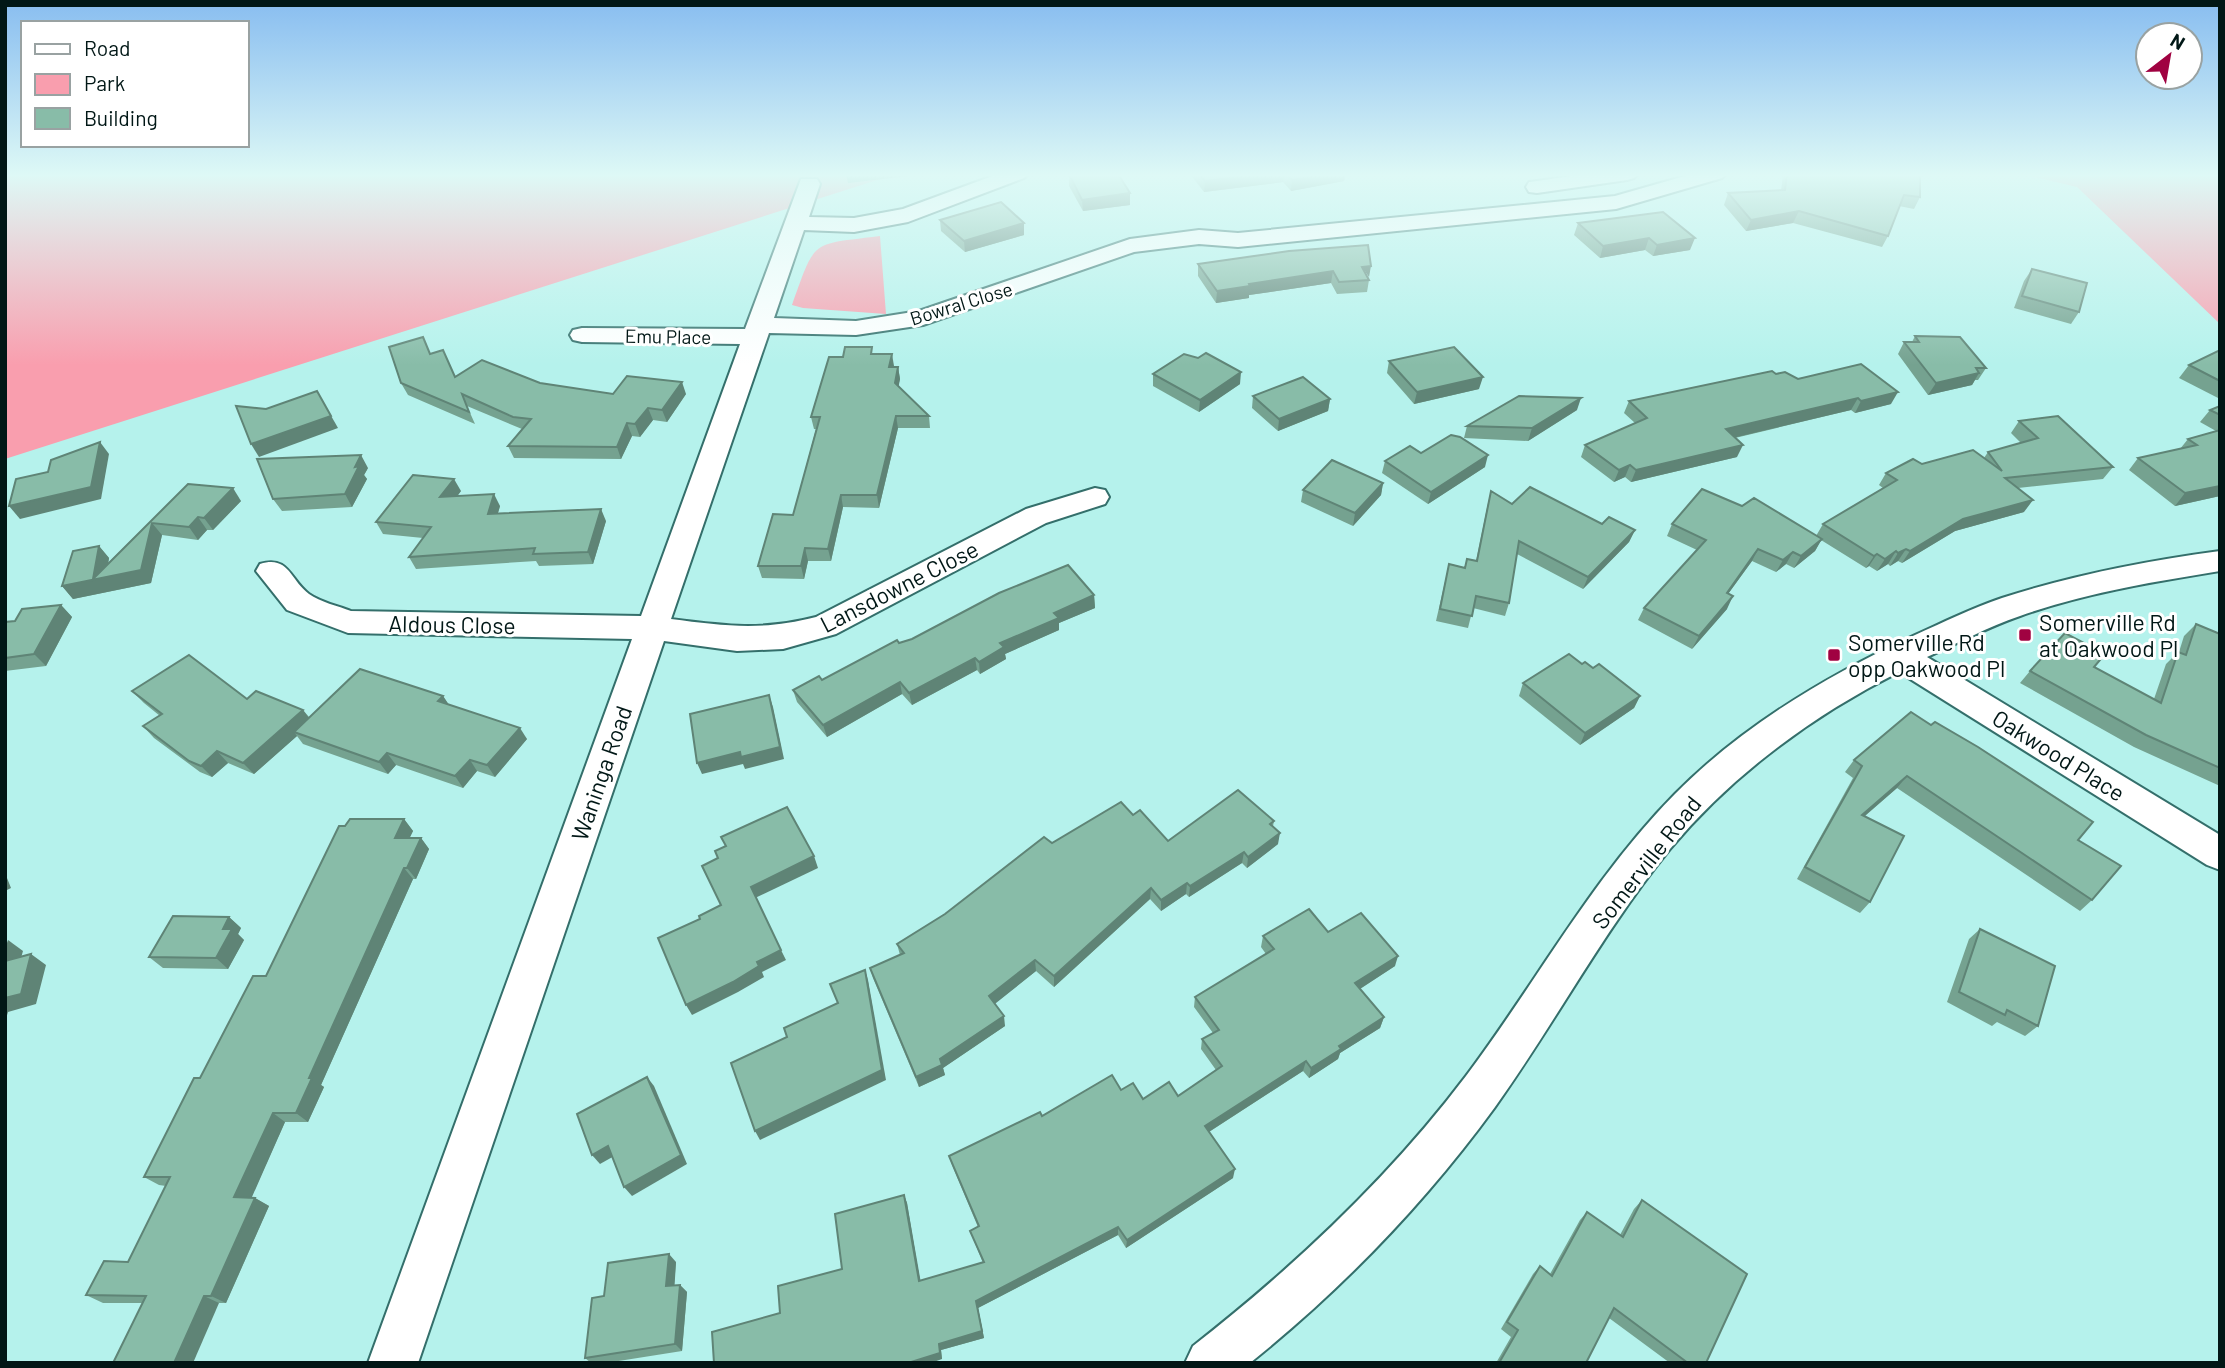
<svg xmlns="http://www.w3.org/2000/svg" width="2225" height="1368" viewBox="0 0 2225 1368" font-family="Barlow,sans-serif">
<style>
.green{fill:#f99eae}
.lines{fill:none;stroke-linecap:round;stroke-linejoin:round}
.minor-casing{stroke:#346f6b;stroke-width:4}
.minor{fill:#fff;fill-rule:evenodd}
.wall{fill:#75a290}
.shaded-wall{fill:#5f8476}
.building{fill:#88bca8;stroke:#5f8476;stroke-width:2}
.poi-dot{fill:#a00241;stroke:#fff;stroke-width:2.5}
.labels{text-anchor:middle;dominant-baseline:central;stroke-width:6;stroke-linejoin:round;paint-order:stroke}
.far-street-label{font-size:19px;fill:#011716;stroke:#fff}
.street-label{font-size:23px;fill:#011716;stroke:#fff}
.poi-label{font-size:23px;fill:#011716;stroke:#fff;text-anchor:start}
</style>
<rect width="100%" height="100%" fill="#b5f2ec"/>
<g class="green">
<path d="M5,174H896L5,459Z"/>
<path d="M2022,174H2220V324L2077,187Z"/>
<path d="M880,236L886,314L803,308L792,305C816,238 810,245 880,236Z"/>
</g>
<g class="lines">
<defs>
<g id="minor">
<path d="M998,174H1028L1024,178L908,222L854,232L804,230L774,318L856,321L919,311L1130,239L1199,230L1238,233L1615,196L1692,174H1726L1722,178L1616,209L1238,247L1199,244L1134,252L923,325L856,335L769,333L671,619C725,626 762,631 816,617L1026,509L1095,488L1105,490L1109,497L1105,504L1046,523L836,634L783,649L737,651L664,641L418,1363H368L632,639L348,633L287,610L256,571L260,564C289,555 290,580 309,594C320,602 338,606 351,611L641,616L740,344L582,342L573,340L570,335L573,330L582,328L745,329L801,179H817L820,184L809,217L854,218L903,209Z"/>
<path d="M1585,174H1638L1634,178L1627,180L1537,193L1529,192L1526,187L1529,182L1537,181Z"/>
<path d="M2220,551V571C2153,582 2084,593 2020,616C1988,627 1958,643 1927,657L2220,835V870L2207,865L1899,672C1812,716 1733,774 1670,849C1604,930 1555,1023 1495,1107C1425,1203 1342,1289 1250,1363H1185L1193,1346C1294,1267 1388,1179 1466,1076C1536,983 1592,878 1675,794C1743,725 1828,675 1915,635C1944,622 1972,608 2002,598C2073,575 2146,561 2220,551Z"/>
</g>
</defs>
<use href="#minor" class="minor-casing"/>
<use href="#minor" class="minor"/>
</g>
<g class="wall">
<path d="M1069,174L1130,193V205L1083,211L1069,186Z"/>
<path d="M1190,174H1346L1344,181L1291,191L1283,182L1204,192Z"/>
<path d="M1783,174H1920V197L1914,209L1899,206L1888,236L1882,247L1793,223L1746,231L1724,205L1728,193L1781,191Z"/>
<path d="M1663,212L1690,250L1653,256L1645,250L1600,258L1574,235L1578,223Z"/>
<path d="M940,220L1024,235L965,252L941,231Z"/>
<path d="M1289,251L1368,277L1369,280L1367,292L1337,294L1331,283L1249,295V298L1216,303L1198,276V264Z"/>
<path d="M2032,269L2079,312L2071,324L2014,308L2024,281Z"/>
<path d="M1915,336L1986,368L1978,380H1975L1972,385L1928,395L1898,354L1904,342H1912Z"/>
<path d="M443,350L455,377L540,383L613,394H686L667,422L653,420L640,437L632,436L621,459L514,458L508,446L522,429L467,406L475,424L408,395L401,383L431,354Z"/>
<path d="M2220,350V399L2179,378L2189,365Z"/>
<path d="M874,354L894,366V367H898L900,379L898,386L929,416L930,428H898L879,508L843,507L831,561H808L804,579L762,578L758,566L793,515L816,429H814L811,417L843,357Z"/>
<path d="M1389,361L1479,389L1414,404L1387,373Z"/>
<path d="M1153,374L1240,384L1199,412L1153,386Z"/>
<path d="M1776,374L1891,404L1855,413L1851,410L1735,438L1737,457L1631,482L1625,477L1614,482L1581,457L1585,445L1635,423L1624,413L1629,401Z"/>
<path d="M1253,396L1330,399L1328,411L1278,431L1252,408Z"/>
<path d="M2220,406V496L2175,506L2129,470L2138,458L2180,449L2188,439L2216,431L2200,422L2210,410Z"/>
<path d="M1577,410L1528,441L1464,438L1467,426Z"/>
<path d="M2019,421L2113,467L2103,479L2018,488L2024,512L1955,531L1902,563L1898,561L1890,566L1888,564L1877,571L1869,566L1866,568L1821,540L1815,551L1794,568L1786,564L1776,572L1752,561L1728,594L1727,609L1692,649L1638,620L1644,608L1697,550L1667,536L1672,524L1742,506L1816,536L1823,524L1883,488L1879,485L1886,473L1922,464L1984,458L1988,452L2021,443L2011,433Z"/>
<path d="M1421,453L1485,467L1428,504L1382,473L1385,461Z"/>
<path d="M368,468L364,475L367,479L352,507L282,511L273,499Z"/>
<path d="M1383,483L1381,495L1353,526L1301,502L1303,490Z"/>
<path d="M188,484L241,501L213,530H207L198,540L162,535L151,583L73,599L62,586L99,546L109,558L108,563Z"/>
<path d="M461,491L457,496L500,506L498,513L606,521L593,564L539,566L536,561L416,569L409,557L423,538L383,534L376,522Z"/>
<path d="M1491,491L1512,504L1635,530L1629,542L1583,589L1517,554L1509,603L1505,616L1473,608L1468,628L1436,621L1449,564L1464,568L1476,561L1488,503Z"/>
<path d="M1094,595L1095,608L1059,623V630L1005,654L1006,659L980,674L977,670L912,705L902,694L827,737L797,702L793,690L822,680L899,643Z"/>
<path d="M61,605L72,617L46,666L5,671V622L15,621Z"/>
<path d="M2196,624L2220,634V786L2134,747L2020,683L2030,671L2094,667L2154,699L2166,664L2178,652H2179L2184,636Z"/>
<path d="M1582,664L1593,668L1640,696L1634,708L1580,745L1519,696L1523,683Z"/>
<path d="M132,691L247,699L303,710L309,717L443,696L449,705L527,739L495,777L477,771L463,788L396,765L388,774L303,744L297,736L254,774L228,763L212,777L200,772L154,738L143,726L160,716L144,703Z"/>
<path d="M1911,712L2078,840L2092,900L2080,911L1897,788L1865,816L1870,902L1860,913L1797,879L1853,778L1845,772L1854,760Z"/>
<path d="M1133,815L1168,841L1274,821L1273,826L1278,844L1247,868L1242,863L1189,897L1186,894L1161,911L1150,899L1054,987L1036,971L994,1004L1005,1026L943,1068L945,1075L919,1087L873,978L870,968L900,955L897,944L945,914L1052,843Z"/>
<path d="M404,819L413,831L409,838H421L429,849L416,879H413L321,1085L324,1087L308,1122H285L251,1198H255L269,1206L226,1303H103L86,1295L128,1262L166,1186L159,1185L144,1177L200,1078L266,976L345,826Z"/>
<path d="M229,917L241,928L238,934L244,940L228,969L163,968L149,957Z"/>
<path d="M1980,929L2038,1026L2025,1036L1997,1022L1992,1026L1947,1002L1969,939Z"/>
<path d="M1328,932L1395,966L1360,989L1384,1017L1380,1028L1340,1053L1338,1059L1309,1078L1303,1071L1209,1132L1233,1178L1126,1248L1118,1235L978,1308L984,1338L941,1350L942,1359L780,1313L842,1269L904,1195L907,1203L920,1281L983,1263L970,1231L978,1227L952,1165L949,1156L1042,1116L1121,1090L1143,1099L1178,1096L1216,1070L1201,1049L1202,1039L1213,1033L1194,1007L1195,997L1266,954L1261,947L1263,936Z"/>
<path d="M1642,1200L1706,1363H1670L1609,1318L1586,1363H1496L1511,1337L1501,1329L1533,1274L1540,1266L1550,1274L1580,1220L1587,1212L1620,1235L1634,1209Z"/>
<path d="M676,1262L674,1285H680L687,1292L682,1351L606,1363H591L585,1358L604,1296Z"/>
</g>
<g class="shaded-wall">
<path d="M846,174H927L848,183Z"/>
<path d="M1260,174H1284L1283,182L1204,192L1205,181Z"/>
<path d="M1326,174H1346L1344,181L1291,191L1292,180Z"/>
<path d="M1130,193V205L1083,211L1082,200Z"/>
<path d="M1799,211L1793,223L1746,231L1751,220Z"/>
<path d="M1024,223V235L965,252L964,241Z"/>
<path d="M1649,238L1645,250L1600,258L1603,246Z"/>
<path d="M1695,238L1690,250L1653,256L1657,245Z"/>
<path d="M1371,266L1369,277L1362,267Z"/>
<path d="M1333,271L1331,283L1249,295V298L1216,303L1217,291L1249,284Z"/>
<path d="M892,354L894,366L891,380L889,367Z"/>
<path d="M898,367L900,379L897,395L895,383Z"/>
<path d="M1241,372L1240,384L1199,412L1200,400Z"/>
<path d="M1979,373L1972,385L1928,395L1936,383Z"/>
<path d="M1483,377L1479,389L1414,404L1417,392Z"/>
<path d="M682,382L686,394L667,422L662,410Z"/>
<path d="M317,391L338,428L259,457L251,444Z"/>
<path d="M1898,392L1891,404L1855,413L1861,401Z"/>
<path d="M1581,398L1577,410L1528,441L1532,428Z"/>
<path d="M1858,398L1851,410L1720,441L1726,429Z"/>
<path d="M1330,399L1328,411L1278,431L1279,419Z"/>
<path d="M648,408L653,420L640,437L635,424Z"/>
<path d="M896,416L898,428L879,508L877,495Z"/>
<path d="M627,423L632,436L621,459L617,447Z"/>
<path d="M100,442L109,454L101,499L20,519L9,506Z"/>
<path d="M1743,445L1737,457L1631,482L1636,470Z"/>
<path d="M361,455L368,468L364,475L367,479L352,507L345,494L355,467Z"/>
<path d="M1488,455L1485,467L1428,504L1431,492Z"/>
<path d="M1630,465L1625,477L1614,482L1619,470Z"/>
<path d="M454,479L461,491L447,510L440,497Z"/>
<path d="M1383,483L1381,495L1353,526L1355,513Z"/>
<path d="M2220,486V496L2175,506L2185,493Z"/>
<path d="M233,488L241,501L213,530L204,518Z"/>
<path d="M494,494L500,506L494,526L488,514Z"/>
<path d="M841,495L843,507L831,561L828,549Z"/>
<path d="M2033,500L2024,512L1955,531L1902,563L1910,551L1963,519Z"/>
<path d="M601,509L606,521L593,564L588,552Z"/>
<path d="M198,517L207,530L198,540L189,527Z"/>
<path d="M152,523L162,535L151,583L73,599L62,586L93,579L99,546L109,558L106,578Z"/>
<path d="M1635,530L1629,542L1583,589L1588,577Z"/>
<path d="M1822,539L1815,551L1794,568L1801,556Z"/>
<path d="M805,548L808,561L804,579L801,566Z"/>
<path d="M1758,549L1752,561L1720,605L1727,593Z"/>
<path d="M1906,549L1898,561L1890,566L1898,553Z"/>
<path d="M1896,551L1888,564L1877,571L1885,559Z"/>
<path d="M1793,552L1786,564L1776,572L1783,560Z"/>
<path d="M1877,554L1869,566L1866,568L1874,556Z"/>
<path d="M1094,595L1095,608L1059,623V630L1005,654L1006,659L980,674L979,662L1000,643L1054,613Z"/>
<path d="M1733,596L1727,609L1692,649L1699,636Z"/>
<path d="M61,605L72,617L46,666L34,654Z"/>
<path d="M975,658L977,670L912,705L909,693Z"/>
<path d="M900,682L902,694L827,737L823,725Z"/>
<path d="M769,695L773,707L784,759L745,769L743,764L702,774L697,763Z"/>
<path d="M443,696L451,708L438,701Z"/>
<path d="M1640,696L1634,708L1580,745L1585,733Z"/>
<path d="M303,710L312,722L294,732L297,736L254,774L243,763Z"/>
<path d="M520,728L527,739L495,777L487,765Z"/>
<path d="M217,751L228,763L212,777L201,766Z"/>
<path d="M387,753L396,765L388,774L379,762Z"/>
<path d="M470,760L477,771L463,788L455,776Z"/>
<path d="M1907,776L1897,788L1853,826L1862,815Z"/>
<path d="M404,819L413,831L404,850L395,838Z"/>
<path d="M1280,833L1278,844L1247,868L1248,857Z"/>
<path d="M421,838L429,849L416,879L407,868Z"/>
<path d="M1244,852L1242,863L1189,897L1190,886Z"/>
<path d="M814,856L818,868L755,898L751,887Z"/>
<path d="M404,868L413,879L321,1085L324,1087L308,1122L296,1113L309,1078Z"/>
<path d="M5,873L11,888L5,891Z"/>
<path d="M1187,883L1186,894L1161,911V900Z"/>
<path d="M1151,888L1150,899L1054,987V976Z"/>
<path d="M229,917L241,928L238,934L244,940L228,969L216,958L223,929Z"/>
<path d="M8,940L23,951L17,972L5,964V949Z"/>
<path d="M781,950L786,960L762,972L764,977L738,992L692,1015L686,1005L757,962Z"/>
<path d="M31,954L46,965L36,1004L8,1012L5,1022V998Z"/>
<path d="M1398,956L1395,966L1352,994L1355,983Z"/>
<path d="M1035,960L1036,971L991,1007L989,996Z"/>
<path d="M865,970L868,980L886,1080L760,1140L755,1131Z"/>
<path d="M1004,1016L1005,1026L943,1068L945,1075L919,1087L916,1077L940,1059Z"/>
<path d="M1384,1017L1380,1028L1340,1053L1338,1059L1309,1078L1311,1068L1339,1046Z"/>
<path d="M1306,1061L1303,1071L1204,1135L1205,1126Z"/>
<path d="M647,1077L654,1086L687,1164L632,1196L624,1187Z"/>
<path d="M273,1113L285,1122L248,1206L234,1197Z"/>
<path d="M608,1146L616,1155L600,1164L592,1155Z"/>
<path d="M1235,1169L1233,1178L1126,1248L1127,1240Z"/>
<path d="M904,1195L907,1203L922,1289L919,1281Z"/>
<path d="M255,1198L269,1206L226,1303L211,1296Z"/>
<path d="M1118,1227V1235L978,1308L984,1338L941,1350L942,1359L931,1363H908L939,1344L976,1301Z"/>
<path d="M669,1254L676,1262L674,1294L666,1286Z"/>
<path d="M680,1285L687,1292L682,1351L675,1344Z"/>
<path d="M204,1296L219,1303L193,1363H174Z"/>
</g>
<g class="building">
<path d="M1069,174H1118L1130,193L1082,200Z"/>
<path d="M1199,174H1260L1205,181Z"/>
<path d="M1287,174H1326L1292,180Z"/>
<path d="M1787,174H1920V197L1904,195L1888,236L1799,211L1751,220L1728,193L1785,190Z"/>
<path d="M1001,202L1024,223L964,241L940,220Z"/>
<path d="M1663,212L1695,238L1657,245L1649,238L1603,246L1578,223Z"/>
<path d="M1368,245L1371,266L1362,267L1369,280L1339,282L1333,271L1249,284L1250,286L1217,291L1198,264L1289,251Z"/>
<path d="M2032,269L2087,283L2079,312L2022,296Z"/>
<path d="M1915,336L1960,337L1986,368H1976L1979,373L1936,383L1904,342H1919Z"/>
<path d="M423,337L430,354L443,350L455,377L482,360L540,383L613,394L627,376L682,382L662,410L648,408L635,424L627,423L617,447L508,446L531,419L513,417L462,394L469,412L401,383L389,347Z"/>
<path d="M845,347H872L871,354H892L889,367H898L895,383L929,416H896L877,495H841L828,549L805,548L801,566H758L773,514L793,515L820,417H811L829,357H843Z"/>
<path d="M1454,347L1483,377L1417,392L1389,361Z"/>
<path d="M2220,350V381L2189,365Z"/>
<path d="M1206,353L1241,372L1200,400L1153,374L1184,354L1198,358Z"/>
<path d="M1861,364L1898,392L1861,401L1858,398L1726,429L1743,445L1636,470L1630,465L1619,470L1585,445L1647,418L1629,401L1772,371L1776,374L1785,372L1798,379Z"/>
<path d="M1303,377L1330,399L1279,419L1253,396Z"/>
<path d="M317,391L331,416L251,444L236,406L266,409Z"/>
<path d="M1519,396L1581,398L1532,428L1467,426Z"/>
<path d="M2220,406V415L2210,410Z"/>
<path d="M2058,416L2113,467L2005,478L2033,500L1963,519L1910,551L1906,549L1898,553L1896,551L1885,559L1877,554L1874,556L1823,524L1897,480L1886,473L1913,459L1922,464L1973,450L2002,471L1988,452L2038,438L2019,421Z"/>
<path d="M2220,430V486L2185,493L2138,458L2197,445L2188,439Z"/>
<path d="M1451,435L1460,437L1488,455L1431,492L1385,461L1410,446L1421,453Z"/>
<path d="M100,442L91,487L9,506L16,479L48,472L51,460Z"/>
<path d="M361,455L355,467L359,466L345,494L273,499L257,459Z"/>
<path d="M1332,460L1383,483L1355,513L1303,490Z"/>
<path d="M413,475L454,479L440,497L494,494L488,514L601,509L588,552L533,554L535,548L409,557L431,527L376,522Z"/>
<path d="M188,484L233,488L204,518L198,517L189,527L152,523L141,570L62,586L73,551L99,546L93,579Z"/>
<path d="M1530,487L1602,524L1609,517L1635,530L1588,577L1519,541L1509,603L1476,596L1472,616L1440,609L1449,564L1465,568L1467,559L1477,561L1491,491L1512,504Z"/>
<path d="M1702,489L1742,506L1754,498L1822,539L1801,556L1793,552L1783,560L1758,549L1727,593L1733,596L1699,636L1644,608L1706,540L1672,524Z"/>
<path d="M1068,565L1094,595L1054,613L1059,618L1000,643L1004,647L979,662L975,658L909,693L900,682L823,725L793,690L819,676L822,680L897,640L899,643L912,639L999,593Z"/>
<path d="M61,605L34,654L5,658V622L15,621L22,609Z"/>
<path d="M2196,624L2220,634V768L2146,735L2030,671L2065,633L2105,654L2094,667L2161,703L2178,652L2186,655Z"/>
<path d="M1569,654L1582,664L1585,662L1593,668L1599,664L1640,696L1585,733L1523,683Z"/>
<path d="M189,655L247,699L256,691L303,710L243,763L217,751L201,766L189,761L143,726L162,714L132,691Z"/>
<path d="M360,669L443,696L438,701L520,728L487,765L470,760L455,776L387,753L379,762L294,732Z"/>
<path d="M769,695L780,747L741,757L740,752L697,763L690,714Z"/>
<path d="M1911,712L1931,725L1935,722L1978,747L2093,822L2078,840L2121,866L2092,900L1907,776L1862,815L1904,836L1870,902L1805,867L1862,766L1854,760Z"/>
<path d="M1238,790L1274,821L1270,824L1280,833L1248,857L1244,852L1190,886L1187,883L1161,900L1151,888L1054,976L1035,960L989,996L1004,1016L940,1059L942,1065L916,1077L870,968L904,953L897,944L945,914L1044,837L1052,843L1121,802L1133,815L1140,810L1168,841Z"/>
<path d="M787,807L814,856L751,887L781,950L757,962L759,966L733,982L686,1005L658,938L700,919L699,916L721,905L702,866L718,858L715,851L726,846L721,837Z"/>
<path d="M350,819H404L395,838H421L407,868H404L309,1078H312L296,1113H273L234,1197L255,1198L211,1296H204L174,1363H113L146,1296L86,1295L104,1261L128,1262L170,1177H144L194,1078H200L253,976H266L339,826H345Z"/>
<path d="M1309,909L1328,932L1361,913L1398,956L1355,983L1384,1017L1339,1046L1341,1049L1311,1068L1306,1061L1205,1126L1235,1169L1127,1240L1118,1227L976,1301L982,1331L939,1344L940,1353L908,1363H714L712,1332L780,1313L778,1286L842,1269L835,1214L904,1195L919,1281L984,1262L970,1231L979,1226L949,1156L1040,1112L1042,1116L1112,1075L1121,1090L1133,1083L1143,1099L1169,1082L1178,1096L1222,1066L1202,1039L1219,1030L1195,997L1274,949L1263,936Z"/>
<path d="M173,916L229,917L223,929H232L216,958L149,957Z"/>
<path d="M1980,929L2055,966L2038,1026L2007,1010L2005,1015L1959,992Z"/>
<path d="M31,954L21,994L5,998V961Z"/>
<path d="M865,970L882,1070L755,1131L731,1063L787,1037L784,1028L838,1003L830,984Z"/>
<path d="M647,1077L681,1155L624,1187L608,1146L592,1155L577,1114Z"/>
<path d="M1642,1200L1747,1274L1706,1363H1688L1614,1308L1586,1363H1499L1518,1330L1507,1322L1540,1266L1552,1276L1587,1212L1623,1237Z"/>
<path d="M669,1254L666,1286L680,1285L675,1344L585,1358L592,1298L604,1296L608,1263Z"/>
</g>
<linearGradient id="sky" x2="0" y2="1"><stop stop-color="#88bdf0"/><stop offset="0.48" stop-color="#def9f6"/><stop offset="1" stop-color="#def9f6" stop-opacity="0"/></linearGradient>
<rect width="2225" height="365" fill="url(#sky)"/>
<g class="poi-dot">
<rect x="2018" y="628" width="14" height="14" rx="3.5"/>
<rect x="1827" y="648" width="14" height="14" rx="3.5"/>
</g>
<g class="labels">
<g class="far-street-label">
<text transform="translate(961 303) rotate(-17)">Bowral Close</text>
<text transform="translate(668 336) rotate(1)">Emu Place</text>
</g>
<g class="street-label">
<text transform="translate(899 586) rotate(-27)">Lansdowne Close</text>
<text transform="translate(452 624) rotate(1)">Aldous Close</text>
<text transform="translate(2059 755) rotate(32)">Oakwood Place</text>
<text transform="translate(601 773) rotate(-71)">Waninga Road</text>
<text transform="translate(1646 862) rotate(-52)">Somerville Road</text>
</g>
<g class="poi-label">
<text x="2039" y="622">Somerville Rd<tspan x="2039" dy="26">at Oakwood Pl</tspan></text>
<text x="1848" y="642">Somerville Rd<tspan x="1848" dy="26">opp Oakwood Pl</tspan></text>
</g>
</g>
<rect width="2225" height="1368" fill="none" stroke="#011716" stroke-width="14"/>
<rect x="21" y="21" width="228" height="126" fill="#ffffff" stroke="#99a2a2" stroke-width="2"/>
<rect x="35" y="44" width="35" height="10" fill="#ffffff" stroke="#99a2a2" stroke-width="2"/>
<text x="84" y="56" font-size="21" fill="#011716">Road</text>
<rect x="35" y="74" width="35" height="21" fill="#f99eae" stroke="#99a2a2" stroke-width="2"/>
<text x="84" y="91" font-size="21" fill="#011716">Park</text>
<rect x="35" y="108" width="35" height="21" fill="#88bca8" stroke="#99a2a2" stroke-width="2"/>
<text x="84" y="126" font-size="21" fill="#011716">Building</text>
<g transform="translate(2169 56) rotate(31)"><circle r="33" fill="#ffffff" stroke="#99a2a2" stroke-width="2"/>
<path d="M0-5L12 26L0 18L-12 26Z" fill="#a00241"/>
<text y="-10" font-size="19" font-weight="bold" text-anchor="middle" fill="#011716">N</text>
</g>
</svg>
